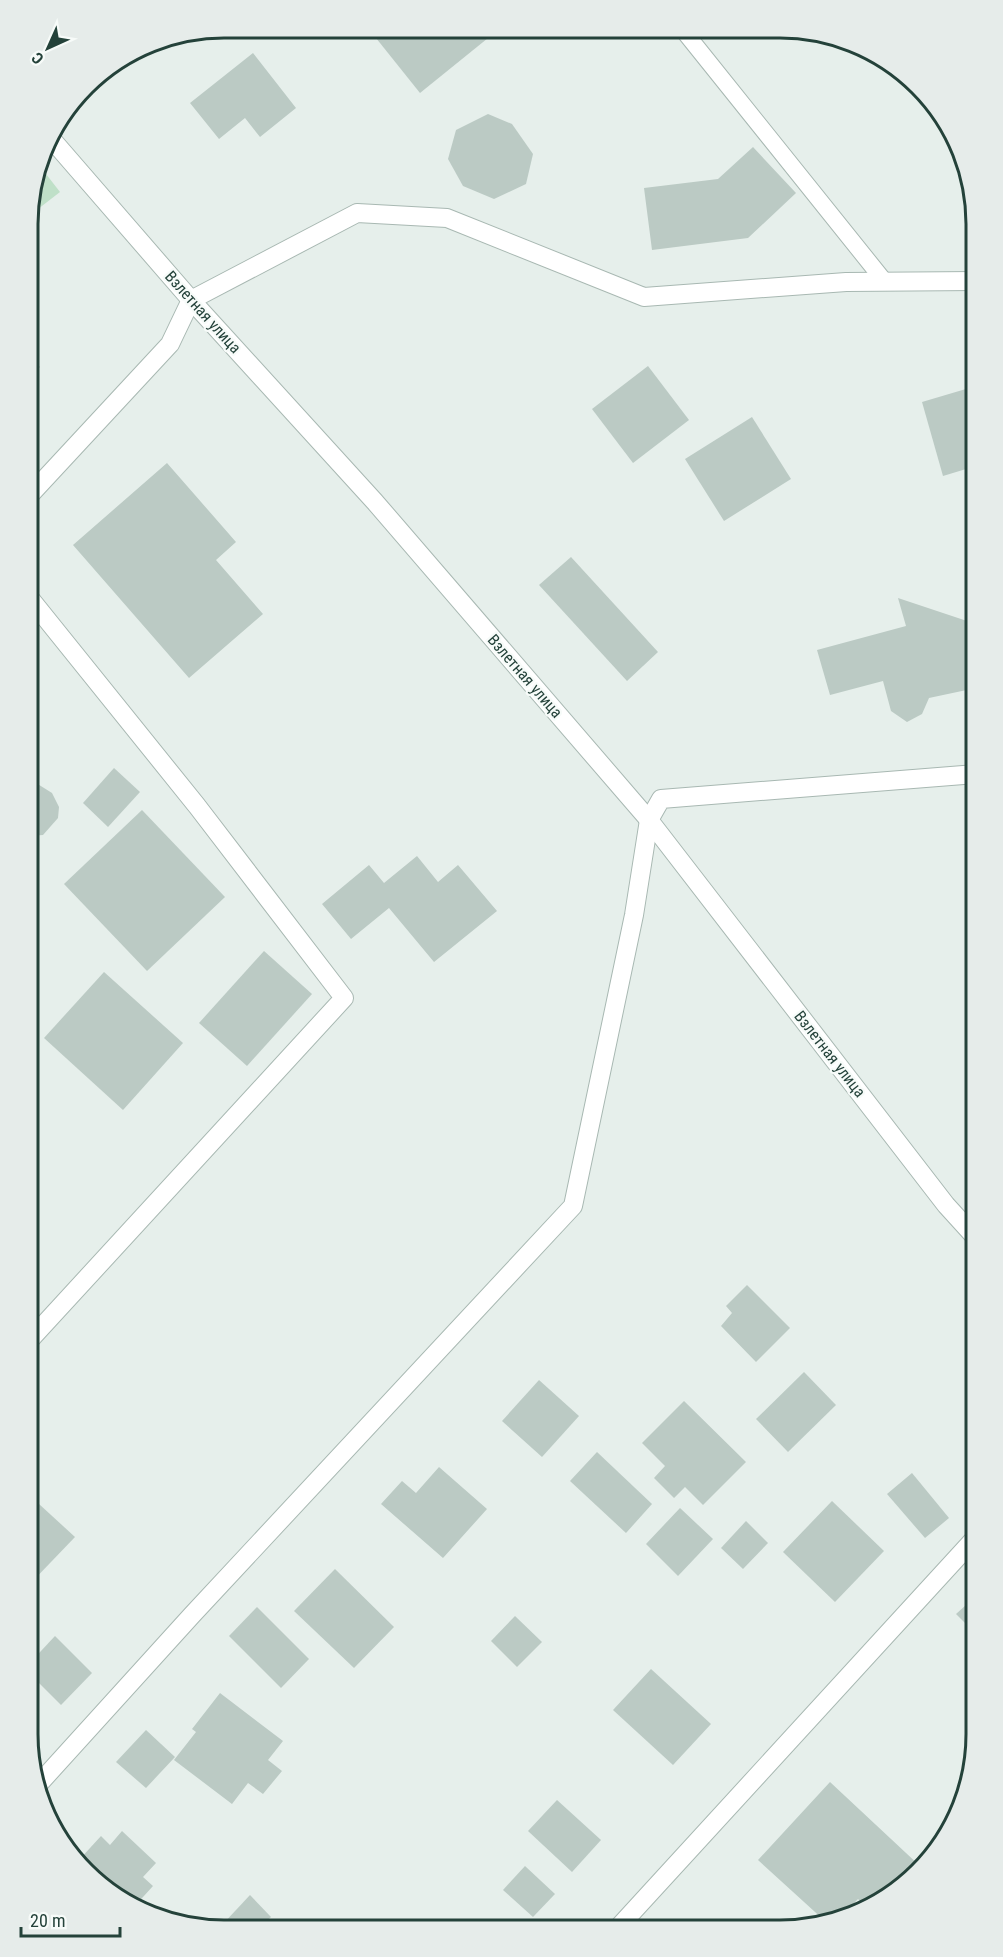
<svg xmlns="http://www.w3.org/2000/svg" width="1003" height="1957" viewBox="0 0 1003 1957" font-family="'Roboto Condensed',sans-serif">
<style>
.green{fill:#bfe0c8}
.building{fill:#bbcac4}
.lines{fill:none;stroke-linecap:round;stroke-linejoin:round}
.lane-casing{stroke:#a8b8b2;stroke-width:18}
.street-casing{stroke:#a8b8b2;stroke-width:20}
.lane{stroke:#fff;stroke-width:16}
.street{stroke:#fff;stroke-width:18}
.labels{text-anchor:middle;dominant-baseline:central;stroke-width:4.5;stroke-linejoin:round;paint-order:stroke}
.street-label{font-size:16px;fill:#24423a;stroke:#f7fbf9}
.rim{fill:none;stroke:#24423a;stroke-width:3}
</style>
<rect width="100%" height="100%" fill="#e6efeb"/>
<path class="green" d="M39,165L60,192L29,216V198Z"/>
<g class="building">
<path d="M368,28L489,29L493,34L420,93Z"/>
<path d="M253,53L296,108L260,137L245,118L219,139L190,103Z"/>
<path d="M488,114L512,124L533,154L526,184L494,199L463,186L448,159L456,130Z"/>
<path d="M753,147L796,193L748,238L652,250L644,188L718,179Z"/>
<path d="M28,355L40,367L28,378Z"/>
<path d="M648,366L689,420L633,463L592,409Z"/>
<path d="M976,386V466L943,476L922,402Z"/>
<path d="M752,417L791,479L724,521L685,459Z"/>
<path d="M167,463L236,542L216,560L263,614L189,678L73,545Z"/>
<path d="M571,557L658,652L627,681L539,585Z"/>
<path d="M898,598L976,624V688L929,698L922,714L907,722L891,711L883,681L830,695L817,650L906,626Z"/>
<path d="M114,768L140,792L108,827L83,803Z"/>
<path d="M36,783L52,793L59,807L58,818L43,835L29,836L28,835V788Z"/>
<path d="M142,810L225,897L147,971L64,884Z"/>
<path d="M417,856L438,882L458,865L497,911L434,962L389,908L351,939L322,904L369,865L384,883Z"/>
<path d="M264,951L312,994L247,1066L199,1023Z"/>
<path d="M104,972L183,1043L123,1110L44,1038Z"/>
<path d="M747,1285L790,1328L756,1362L721,1326L732,1313L726,1306Z"/>
<path d="M804,1372L836,1405L788,1452L756,1419Z"/>
<path d="M539,1380L579,1416L542,1457L502,1421Z"/>
<path d="M684,1401L746,1462L703,1505L685,1487L674,1498L654,1478L665,1466L642,1443Z"/>
<path d="M597,1452L652,1504L626,1533L570,1481Z"/>
<path d="M439,1467L487,1509L443,1558L381,1504L402,1481L416,1493Z"/>
<path d="M912,1473L949,1518L925,1538L887,1494Z"/>
<path d="M27,1493L75,1537L27,1587Z"/>
<path d="M832,1501L884,1551L835,1602L783,1552Z"/>
<path d="M680,1508L713,1539L678,1576L646,1544Z"/>
<path d="M746,1521L768,1543L743,1569L721,1548Z"/>
<path d="M335,1569L394,1627L354,1668L294,1611Z"/>
<path d="M976,1596V1634L956,1614Z"/>
<path d="M257,1607L309,1659L281,1688L229,1636Z"/>
<path d="M515,1616L542,1642L517,1667L491,1641Z"/>
<path d="M55,1636L92,1673L61,1705L27,1671V1666Z"/>
<path d="M651,1669L711,1724L673,1765L613,1710Z"/>
<path d="M220,1693L283,1741L268,1760L282,1771L263,1794L248,1783L232,1804L174,1760L196,1732L192,1729Z"/>
<path d="M146,1730L175,1757L146,1788L116,1762Z"/>
<path d="M830,1782L921,1867L889,1897L867,1908L858,1899L838,1920L826,1922L758,1860Z"/>
<path d="M557,1800L601,1840L572,1872L528,1831Z"/>
<path d="M122,1831L156,1863L143,1877L153,1886L133,1908L94,1882L79,1860L101,1836L110,1845Z"/>
<path d="M525,1866L555,1894L533,1917L503,1890Z"/>
<path d="M250,1895L271,1917L259,1928H225L222,1925Z"/>
</g>
<g class="lines">
<defs>
<path id="lane" d="M683,30L885,282"/>
<g id="street">
<path d="M48,135L191,300L375,502L649,820L946,1205L976,1238"/>
<path d="M28,497L170,344L191,300L357,213L447,218L644,297L846,282L976,281"/>
<path d="M27,1343L344,998L197,806L28,596"/>
<path d="M36,1787L192,1615L573,1206L634,915L649,820L661,799L976,774"/>
<path d="M616,1930L976,1537"/>
</g>
</defs>
<use href="#lane" class="lane-casing"/>
<use href="#street" class="street-casing"/>
<use href="#lane" class="lane"/>
<use href="#street" class="street"/>
</g>
<g class="labels">
<g class="street-label">
<text transform="translate(203 312) rotate(48)">Взлетная улица</text>
<text transform="translate(525 676) rotate(49)">Взлетная улица</text>
<text transform="translate(830 1054) rotate(52)">Взлетная улица</text>
</g>
</g>
<path d="M0 0H1003V1957H0ZM224 38H780A186 186 0 0 1 966 224V1734A186 186 0 0 1 780 1920H224A186 186 0 0 1 38 1734V224A186 186 0 0 1 224 38Z" fill="#e6ecea" fill-rule="evenodd"/>
<path class="rim" d="M224 38H780A186 186 0 0 1 966 224V1734A186 186 0 0 1 780 1920H224A186 186 0 0 1 38 1734V224A186 186 0 0 1 224 38Z"/>
<g transform="translate(48 48) rotate(225)" stroke="#f7fbf9" stroke-width="4.5" paint-order="stroke">
<path d="M0-4.5L10 22L0 15L-10 22Z" fill="#24423a"/>
<text y="-9" font-size="16" font-weight="bold" text-anchor="middle" fill="#24423a">С</text>
</g>
<path d="M21 1927v9h99v-9" fill="none" stroke="#24423a" stroke-width="3"/>
<text x="30" y="1927" font-size="18" fill="#24423a" stroke="#f7fbf9" stroke-width="4.5" paint-order="stroke">20 m</text>
</svg>
